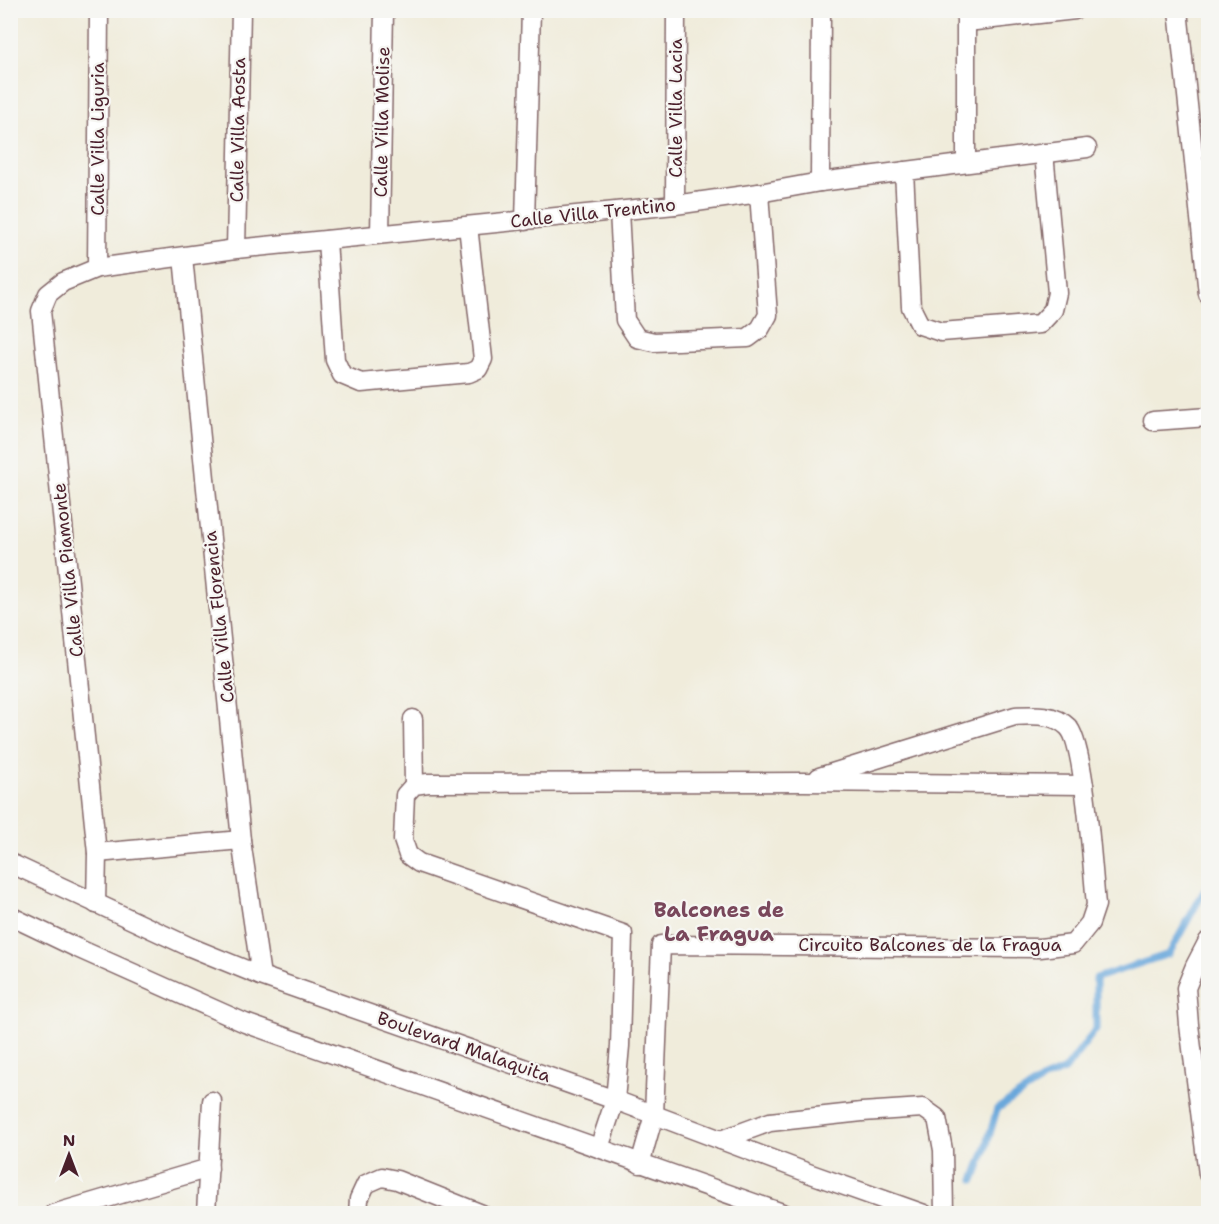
<svg xmlns="http://www.w3.org/2000/svg" width="1219" height="1224" viewBox="0 0 1219 1224" font-family="'Shantell Sans',sans-serif">
<style>
.lines{fill:none;stroke-linecap:round;stroke-linejoin:round}
.stream{stroke:#69a7db;stroke-width:7}
.street-casing{stroke:#846769;stroke-width:21}
.street{stroke:#fff;stroke-width:18}
.labels{text-anchor:middle;dominant-baseline:central;stroke-width:4.5;stroke-linejoin:round;paint-order:stroke}
.street-label{font-size:18px;fill:#4a1f2b;stroke:#f6f6f2}
.quarter-label{font-size:21px;font-weight:bold;fill:#79475b;stroke:#f6f6f2}
</style>
<rect width="100%" height="100%" fill="#f6f6f2"/>
<filter id="ink" filterUnits="userSpaceOnUse"><feTurbulence type="fractalNoise" baseFrequency=".0167" numOctaves="2"/><feDisplacementMap in="SourceGraphic" scale="12" xChannelSelector="R" yChannelSelector="G"/><feConvolveMatrix kernelMatrix="1 2 1 2 8 2 1 2 1" color-interpolation-filters="sRGB"/></filter>
<filter id="wash" filterUnits="userSpaceOnUse"><feTurbulence type="fractalNoise" baseFrequency=".008" numOctaves="4" result="noise"/><feDisplacementMap in="SourceGraphic" scale="24" xChannelSelector="R" yChannelSelector="G"/><feGaussianBlur stdDeviation="1.35" result="paint"/><feColorMatrix in="noise" values="0 0 0 0 0 0 0 0 0 0 0 0 0 0 0 0 0 1.4 0 .05"/><feComposite in="paint" operator="in"/></filter>
<g filter="url(#wash)">
<rect width="100%" height="100%" fill="#f0ecdb"/>
<g class="lines">
<path class="stream" d="M974,1180L985,1151L997,1109L1045,1078L1065,1070L1096,1029V978L1169,954L1208,884"/>
</g>
</g>
<g filter="url(#ink)">
<g class="lines">
<defs>
<g id="street">
<path d="M1178,10L1208,294"/>
<path d="M967,22L1075,10"/>
<path d="M966,162V10"/>
<path d="M904,171L911,307L920,325L941,332L1040,324L1053,310L1057,293L1044,153"/>
<path d="M820,182L821,10"/>
<path d="M675,205L676,10"/>
<path d="M619,211L625,320L637,338L654,342L748,338L760,329L768,315L759,193"/>
<path d="M525,221L531,10"/>
<path d="M380,234L384,10"/>
<path d="M327,240L335,360L342,375L361,383L469,373L478,369L483,359L468,226"/>
<path d="M236,249L241,10"/>
<path d="M183,257L241,840L261,976"/>
<path d="M97,268L99,10"/>
<path d="M1153,421L1208,417"/>
<path d="M413,719L414,785"/>
<path d="M97,853L241,840"/>
<path d="M10,863L190,947L261,976L615,1100L811,1174L924,1214"/>
<path d="M96,904L97,853L41,311L48,294L63,282L97,268L236,249L675,205L759,193L820,182L1087,148"/>
<path d="M10,916L77,948L245,1023L785,1214"/>
<path d="M1208,941L1195,966L1186,988L1189,1025L1208,1174"/>
<path d="M721,1140L770,1122L862,1112L923,1108L937,1118L943,1150L944,1214"/>
<path d="M599,1148L615,1100L620,1046L623,934L419,863L408,855L403,840L405,795L414,785L428,783L803,782L1084,785"/>
<path d="M640,1164L654,1115L661,945L1040,948L1073,944L1090,923L1096,905C1093,875 1085,743 1068,727C1054,713 1033,715 1015,716L819,777"/>
<path d="M53,1214L209,1168"/>
<path d="M206,1214L212,1101"/>
<path d="M358,1214L359,1199L366,1184L382,1177L397,1180L482,1214"/>
</g>
</defs>
<use href="#street" class="street-casing"/>
<use href="#street" class="street"/>
</g>
</g>
<g class="labels">
<g class="street-label">
<text transform="translate(676 108) rotate(-90)">Calle Villa Lacia</text>
<text transform="translate(382 122) rotate(-89)">Calle Villa Molise</text>
<text transform="translate(238 130) rotate(-89)">Calle Villa Aosta</text>
<text transform="translate(98 139) rotate(-90)">Calle Villa Liguria</text>
<text transform="translate(593 213) rotate(-6)">Calle Villa Trentino</text>
<text transform="translate(68 570) rotate(-96)">Calle Villa Piamonte</text>
<text transform="translate(219 617) rotate(-96)">Calle Villa Florencia</text>
<text x="930" y="945">Circuito Balcones de la Fragua</text>
<text transform="translate(464 1047) rotate(19)">Boulevard Malaquita</text>
</g>
<g class="quarter-label">
<text x="719" y="910">Balcones de<tspan x="719" dy="24">La Fragua</tspan></text>
</g>
</g>
<rect width="1219" height="1224" fill="none" stroke="#f6f6f2" stroke-width="36"/>
<g transform="translate(69 1155)" stroke="#f6f6f2" stroke-width="4.5" paint-order="stroke">
<path d="M0-4.5L10 22L0 15L-10 22Z" fill="#4a1f2b"/>
<text y="-9" font-size="16" font-weight="bold" text-anchor="middle" fill="#4a1f2b">N</text>
</g>
</svg>
